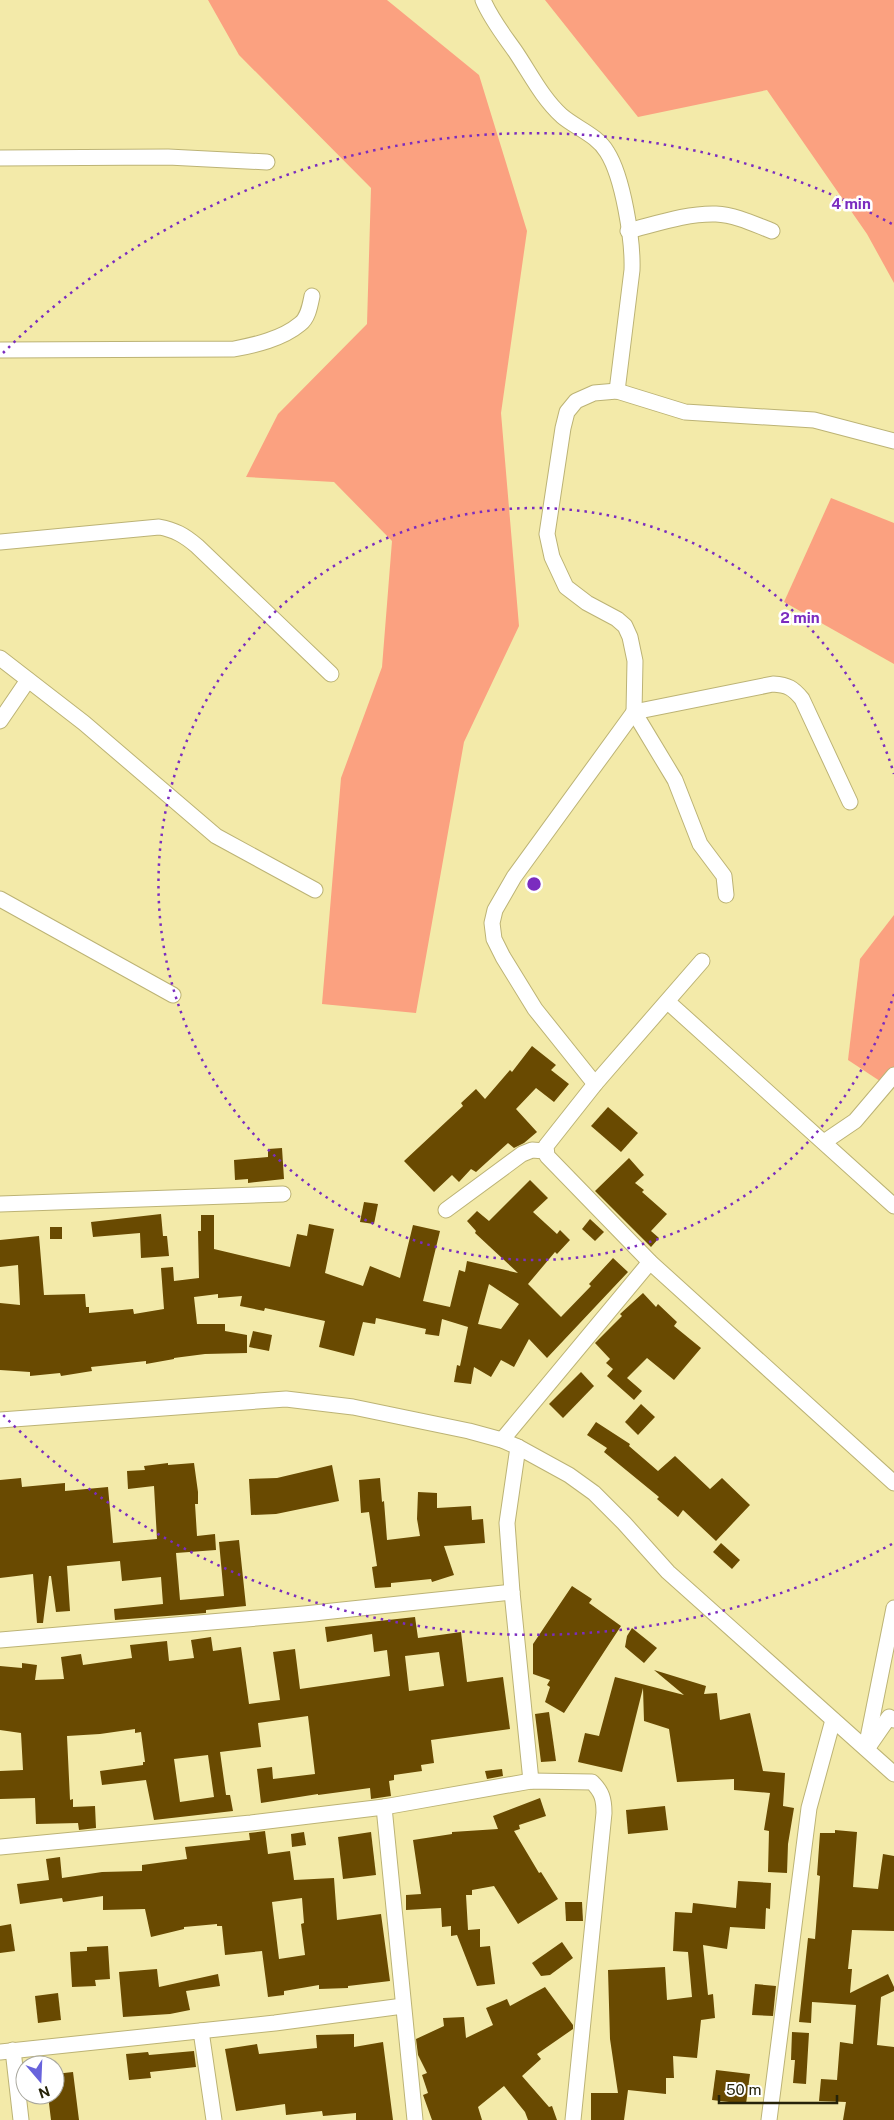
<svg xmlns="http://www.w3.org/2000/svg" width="894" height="2120" viewBox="0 0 894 2120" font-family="'Public Sans',sans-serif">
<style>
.green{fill:#fba180}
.building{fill:#694a01;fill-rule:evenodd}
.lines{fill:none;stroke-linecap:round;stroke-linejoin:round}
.minor-casing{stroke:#bcb375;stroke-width:17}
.minor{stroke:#fff;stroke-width:15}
.ring{fill:none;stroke:#7b2cbf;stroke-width:2.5;stroke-dasharray:2.5 5}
.centre{fill:#7b2cbf;stroke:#fff;stroke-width:2.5}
.ring-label{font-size:15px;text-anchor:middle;font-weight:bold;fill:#7b2cbf;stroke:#fff;stroke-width:5;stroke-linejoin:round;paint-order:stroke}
</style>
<rect width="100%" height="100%" fill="#f3eaa9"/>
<g class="green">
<path d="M208,0H387L479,75L527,231L501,413L519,626L464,742L416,1013L322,1004L341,778L382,667L392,541L334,482L246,477L278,414L367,324L371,188L239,55Z"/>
<path d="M545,0H894V283L867,234L767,90L638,117Z"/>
<path d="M831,498L894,523V664L784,602Z"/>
<path d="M894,915V1072L889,1087L848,1060L860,959Z"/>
</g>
<g class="building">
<path d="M532,1046L556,1065L551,1070L569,1084L554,1102L536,1088L516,1109L537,1132L524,1143L514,1148L508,1143L476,1172L471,1169L459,1182L452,1175L434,1192L404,1161L463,1106L461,1103L476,1089L485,1099L510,1070L512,1072Z"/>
<path d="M608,1107L638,1133L621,1152L591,1126Z"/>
<path d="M282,1148L284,1179L248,1183V1179L235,1180L234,1160L268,1157V1149Z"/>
<path d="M629,1158L644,1175L635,1183L644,1190L642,1192L667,1214L651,1231L659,1238L651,1247L595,1191Z"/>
<path d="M530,1180L548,1198L533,1212L557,1234L560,1230L570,1240L557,1254L555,1252L528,1284L561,1317L591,1286L589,1284L613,1258L628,1272L547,1358L529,1339L514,1367L501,1360L491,1377L474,1367L471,1384L454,1382L457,1365L460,1366L468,1327L442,1319L439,1336L425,1334L426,1329L376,1318L375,1324L363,1322L354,1356L319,1347L325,1321L265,1308L264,1311L240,1306L242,1296L218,1298V1294L194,1297L197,1324H225V1331L247,1335V1353L205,1354L174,1358V1359L146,1364V1361L91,1367L92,1371L61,1376L60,1373L30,1376V1372L0,1370V1303L20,1305L18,1265L0,1267V1240L39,1236L44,1295L85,1294L86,1307H89V1313L133,1309L134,1314L164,1309L161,1268L173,1267L174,1281L199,1278L198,1231H201V1215H214V1249L290,1267L297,1234L307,1236L309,1224L334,1229L325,1273L363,1286L370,1266L400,1278L413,1225L440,1231L423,1301L450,1307L459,1270L465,1272L467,1261L518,1273L475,1233L476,1231L467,1221L477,1211L489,1221ZM489,1284L519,1304L501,1329L478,1324Z"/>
<path d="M364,1202L378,1204L374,1224L360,1222Z"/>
<path d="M161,1214L163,1236H167L169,1256L141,1258L140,1233L93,1237L91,1222Z"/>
<path d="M590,1219L604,1232L595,1241L582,1229Z"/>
<rect x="50" y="1227" width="12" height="12"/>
<path d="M643,1293L656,1307L658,1304L677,1322L674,1326L701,1348L674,1380L647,1358L627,1378L642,1391L634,1400L607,1376L613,1369L606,1363L610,1359L595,1343L622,1316L620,1314Z"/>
<path d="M253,1331L272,1335L269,1351L249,1347Z"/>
<path d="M581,1372L594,1386L563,1418L549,1404Z"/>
<path d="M641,1404L655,1417L638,1435L625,1422Z"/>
<path d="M596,1422L630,1444L629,1446L658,1471L675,1456L710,1489L722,1478L750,1505L716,1541L683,1510L678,1517L657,1499L659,1497L604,1452L607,1448L587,1435Z"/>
<path d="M168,1463V1465L194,1463L198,1492V1504H195L197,1536L215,1534L216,1550L176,1553L180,1600L224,1596L219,1542L239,1540L246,1606L206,1610V1613L115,1620L114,1609L163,1604L161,1577L122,1581L120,1561L67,1566L70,1611L56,1612L51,1576H49L43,1623H37L33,1574L0,1578V1480L21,1478L22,1487L65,1483V1491L108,1487L113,1543L157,1539L154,1486L128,1489L127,1471L145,1470L144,1466Z"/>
<path d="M332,1465L339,1501L276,1514L251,1515L249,1479L277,1478Z"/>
<path d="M380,1478L382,1502L384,1501L387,1540L420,1536L417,1519L418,1492L437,1493V1508L471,1506L472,1520L483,1519L485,1543L444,1546L454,1575L432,1582L431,1579L391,1583V1587L375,1588L372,1567L377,1566L369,1512L361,1513L359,1480Z"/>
<path d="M721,1543L740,1560L732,1569L713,1552Z"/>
<path d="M572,1586L592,1599L589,1603L621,1626L564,1713L545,1702L550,1687L547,1685L550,1680L533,1674V1644Z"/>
<path d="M415,1617L418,1638L461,1632L467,1682L503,1677L510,1729L431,1740L434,1763L421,1765L422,1771L394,1775V1780L389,1781L391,1796L371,1799L370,1788L318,1795V1794L261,1803L257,1769L272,1767L273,1779L315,1774L308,1716L258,1723L261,1747L220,1752L226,1795H230L233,1811L154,1820L146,1780L102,1785L100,1771L143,1765V1762H145L141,1732L135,1733V1729L100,1734L67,1736L70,1800L73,1799V1807L95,1806L96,1828L79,1830L78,1823L36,1824L35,1798L0,1799V1771L23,1770L21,1733L0,1730V1666L22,1668V1663L37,1665L35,1680L64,1679L61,1657L81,1654L83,1665L132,1658L130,1645L167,1641L169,1661L194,1658L191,1640L211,1637L213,1651L241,1647L249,1704L280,1700L273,1652L295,1649L300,1689L390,1676L387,1650L374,1652L372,1634L327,1642L325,1627ZM439,1652L444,1686L409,1691L405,1656ZM208,1755L214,1797L180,1802L174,1759Z"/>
<path d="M632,1628L657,1648L644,1663L625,1647L627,1636Z"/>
<path d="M654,1670L706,1686L704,1694L717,1693L720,1720L750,1713L763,1771L785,1773L783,1806L794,1808L788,1844L787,1873L768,1872L769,1831L764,1830L770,1793L734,1790V1779L677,1782L669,1729L644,1721L643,1688L622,1772L578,1762L585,1733L599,1736L615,1677L684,1695Z"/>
<path d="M549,1712L556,1761L541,1762L535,1714Z"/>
<path d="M502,1769L503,1776L487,1779L485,1771Z"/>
<path d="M540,1798L546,1816L519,1825L520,1829L514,1831L539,1873L541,1872L558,1899L518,1924L494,1886L472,1890V1895H466L468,1930L480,1929V1947L490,1946L495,1984L477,1986L457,1935L451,1936V1926L442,1927L441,1908L406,1910V1895L421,1894L413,1840L452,1834V1832L498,1829L493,1816Z"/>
<path d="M665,1806L668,1830L628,1834L626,1810Z"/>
<path d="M835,1830L857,1832L853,1887L878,1889L883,1854L894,1856V1931L852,1930L848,1969H852L850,1993L888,1974L894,1987V1991L881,1997L877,2045L894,2047V2120H843L846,2102L819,2101L821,2079L837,2080L840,2042L853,2044L856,2005L812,2002L811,2023L799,2022L808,1938L815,1939L820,1876L817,1875L820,1833H835Z"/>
<path d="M265,1831L268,1854L290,1851L294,1880L334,1878L337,1920L381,1914L390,1981L348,1986V1988L319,1989V1985L284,1991V1995L268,1997L262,1951L225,1955L222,1926H217V1924L184,1927V1929L151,1937L145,1909L103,1910V1896L63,1902L62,1898L20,1904L17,1884L49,1880L46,1859L60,1857L62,1878L102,1872L142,1871V1865L187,1859L185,1847L250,1840L249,1833ZM302,1898L304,1923L301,1924L305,1955L279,1959L272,1902Z"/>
<path d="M304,1832L306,1845L292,1847L291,1834Z"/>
<path d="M371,1832L376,1875L343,1879L338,1837Z"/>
<path d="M738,1881L771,1883L770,1909L766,1908L765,1929L730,1927L727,1949L703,1945L708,1995L713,1994L715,2018L701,2020L697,2058L673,2056L674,2078H666V2094L628,2090L624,2120H591V2093H618L610,2039L608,1970L665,1967L667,2000L692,1997L688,1952L673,1951L675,1912L692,1913L693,1903L736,1908Z"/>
<path d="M565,1902H582L583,1921H566Z"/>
<path d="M11,1924L15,1951L0,1953V1926Z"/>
<path d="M562,1942L573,1958L550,1975L541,1976L532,1963Z"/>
<path d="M108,1946L110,1979L95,1980L96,1986L72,1987L70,1952L87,1951V1947Z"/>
<path d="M157,1969L159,1987L218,1974L220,1986L186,1991L190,2010L170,2014L123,2017L119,1972Z"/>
<path d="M755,1984L776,1986L773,2016L752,2015Z"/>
<path d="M545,1987L573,2025V2029L537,2054L541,2059L522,2076L549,2107L552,2106L557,2120H528L525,2112L504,2086L478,2107L482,2120H432L423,2095L428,2093L422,2075L427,2073L418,2055L416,2039L444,2026L443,2018L464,2017L466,2038L493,2025L486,2008L507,1999L510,2006Z"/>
<path d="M58,1993L61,2020L38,2023L35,1996Z"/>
<path d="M792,2032L809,2033L806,2084L793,2083L795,2060H791Z"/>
<path d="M354,2034V2047L383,2042L393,2120H356V2113L323,2116L322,2111L286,2115L285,2104L236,2111L225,2049L257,2044L259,2054L317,2048L316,2035Z"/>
<path d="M194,2051L196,2067L150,2072L151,2078L129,2080L126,2054L148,2052L149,2055Z"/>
<path d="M716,2070L750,2074L746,2104L712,2100Z"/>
<path d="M73,2072L79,2120H51L48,2095H55V2074Z"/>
</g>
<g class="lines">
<defs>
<g id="minor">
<path d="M483,0C491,19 503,34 515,51C530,73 542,98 562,116C576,128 597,135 607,152C623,177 633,240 632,270L617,391"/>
<path d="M0,158L168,157L267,162"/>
<path d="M628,231C656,224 687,213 716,214C736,215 754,224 772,231"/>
<path d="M0,350L234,349C255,345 282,339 300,324C308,318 310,306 312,296"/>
<path d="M0,542L159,527C175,530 184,535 197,546L331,674"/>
<path d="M0,658L84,723L216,836L315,890"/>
<path d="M0,721L28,680"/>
<path d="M726,895L724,876L700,844L675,780L634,712L635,661L630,637L625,626L617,619L587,603L566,587L552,557L547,534L563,428L567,412L576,401L594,393L617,391L685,412L814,420L894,441"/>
<path d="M0,899L173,995"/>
<path d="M702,961L595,1084L546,1146L547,1156L650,1262L894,1483"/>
<path d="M668,1002L894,1206"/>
<path d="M595,1084L535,1009L503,957L494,939L492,923L495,910L514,877L634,712L773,684C788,685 793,688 802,699L850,802"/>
<path d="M824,1142L855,1121L894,1075"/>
<path d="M0,1204L283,1194"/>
<path d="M446,1210L522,1154L532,1150L545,1151"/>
<path d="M0,1420L286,1399L353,1407L469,1431L502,1440L518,1447L569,1475L594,1493L624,1523L668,1572L894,1774"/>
<path d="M502,1440L650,1262"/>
<path d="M518,1447L507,1523L512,1592L531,1781"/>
<path d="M0,1640L304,1614L512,1592"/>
<path d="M869,1746L889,1717L894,1720"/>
<path d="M866,1748L894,1608"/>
<path d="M384,1807L415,2120"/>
<path d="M0,1847L251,1823L384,1807L531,1781L592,1782C602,1792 604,1799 604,1813L573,2120"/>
<path d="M201,2031L214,2120"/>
<path d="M13,2050L21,2120"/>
<path d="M0,2052L275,2023L403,2006"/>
<path d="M769,2120L809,1808L833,1720"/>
</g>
</defs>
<use href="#minor" class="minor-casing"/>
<use href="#minor" class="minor"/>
</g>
<g class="ring">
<path d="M894 994A376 376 0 1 1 894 774"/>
<path d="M892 1544A751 751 0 0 1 3 1415M3 353A751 751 0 0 1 892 224"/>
</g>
<circle cx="534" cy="884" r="8" class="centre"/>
<g class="ring-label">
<text x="851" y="209">4 min</text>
<text x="800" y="623">2 min</text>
</g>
<g transform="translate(40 2080) rotate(161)"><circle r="24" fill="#ffffff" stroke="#a8a79d"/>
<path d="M0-4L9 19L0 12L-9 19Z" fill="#6863dc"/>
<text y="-8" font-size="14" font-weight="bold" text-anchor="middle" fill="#262309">N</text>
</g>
<path d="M719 2095v8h118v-8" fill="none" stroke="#262309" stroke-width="2.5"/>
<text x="726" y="2095" font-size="15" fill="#262309" stroke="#ffffff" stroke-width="4" paint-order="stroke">50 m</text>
</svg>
